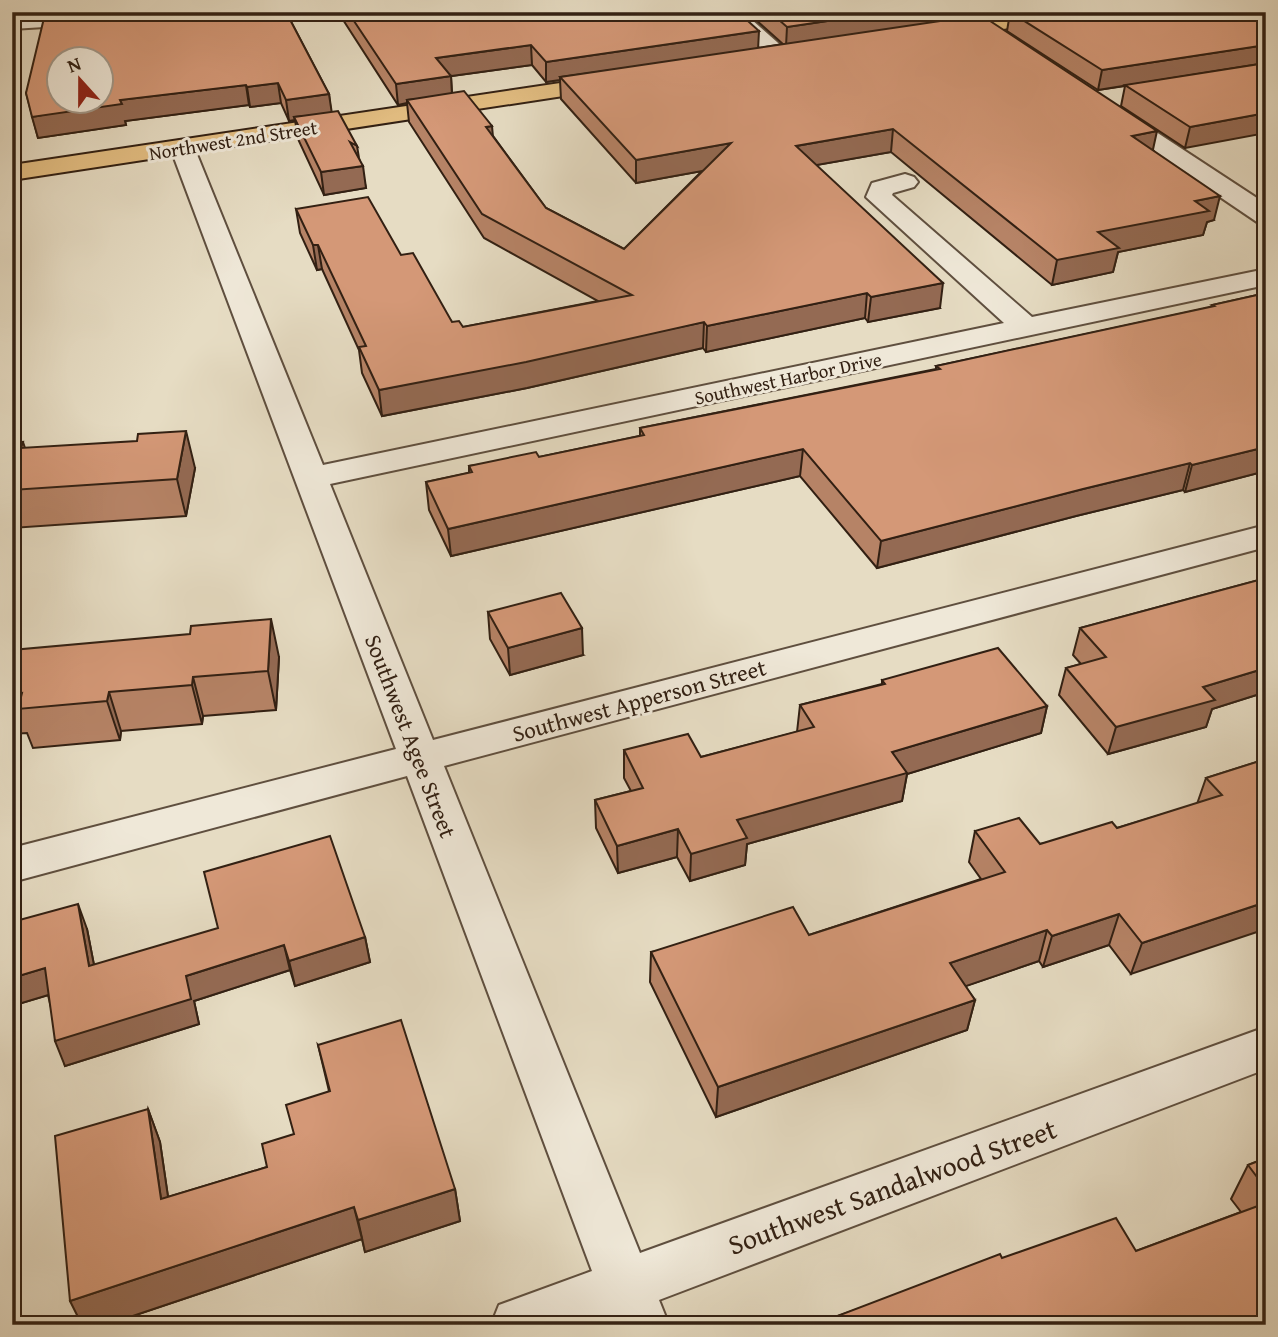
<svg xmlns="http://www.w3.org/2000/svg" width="1278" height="1337" viewBox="0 0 1278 1337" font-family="'Gentium Book Plus',serif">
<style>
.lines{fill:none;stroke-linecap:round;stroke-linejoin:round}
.minor-casing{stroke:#5f4f3f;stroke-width:4}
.major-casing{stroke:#322013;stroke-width:4}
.minor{fill:#efe8d8;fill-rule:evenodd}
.major{fill:#e3be82;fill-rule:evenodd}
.wall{fill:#b68366;stroke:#322013;stroke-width:2;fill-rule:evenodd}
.shaded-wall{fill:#946a53;stroke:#322013;stroke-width:2}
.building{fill:#d49877;stroke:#322013;stroke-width:2;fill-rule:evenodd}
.labels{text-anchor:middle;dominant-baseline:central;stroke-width:6;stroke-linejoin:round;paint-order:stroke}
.far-street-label{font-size:19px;fill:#322013;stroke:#efe8d8}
.street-label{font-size:23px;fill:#322013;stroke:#efe8d8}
.near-street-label{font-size:28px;fill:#322013;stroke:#efe8d8}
</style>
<rect width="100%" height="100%" fill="#e6dcc3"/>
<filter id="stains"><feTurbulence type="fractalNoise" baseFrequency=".00286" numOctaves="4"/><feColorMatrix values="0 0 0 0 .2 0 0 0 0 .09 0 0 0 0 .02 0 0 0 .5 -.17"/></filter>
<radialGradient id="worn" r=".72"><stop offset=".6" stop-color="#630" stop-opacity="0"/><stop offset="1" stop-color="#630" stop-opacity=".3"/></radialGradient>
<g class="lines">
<defs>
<g id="minor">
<path d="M86,12L101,14L104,18L101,22L94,24L12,29V17Z"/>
<path d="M720,12H743L794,57L791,62H775Z"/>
<path d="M1110,105L1118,107L1266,204V224L1257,222L1102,117L1098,112L1102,107Z"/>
<path d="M182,140L191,142L194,147L323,465L1004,323L866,197L872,183L905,174L914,177L918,182L914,187L893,193L892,195L1032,317L1266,269V285L330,484L433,740L1266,525V547L444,766L640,1253L1266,1027V1069L659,1300L669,1325H613L610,1318L592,1325H491L499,1305L592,1271L407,776L12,882V848L396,749L170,147L173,142Z"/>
</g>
<g id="major">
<path d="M1033,12H1086L1083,16L1076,18L943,38L936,36L932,32L936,28L943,26Z"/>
<path d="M614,75L622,77L625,82L622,87L12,180V165Z"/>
</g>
</defs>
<use href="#minor" class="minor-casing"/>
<use href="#major" class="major-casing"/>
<use href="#minor" class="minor"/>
<use href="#major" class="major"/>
</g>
<g class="wall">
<path d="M69,12H286L329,94L331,112L357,146L359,158L366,188L324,195L298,139L295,120L289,121L281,103L250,107L249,105L125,121L126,125L38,138L26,93L69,16Z"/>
<path d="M338,12H738L759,48L783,44L747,12H1266L1185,148L1121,106L1125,86L1098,90L1007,31L1010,13L984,17L1153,150L1214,220L1207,222L1203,235L1118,252L1113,272L1052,285L891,152L816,165L940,308L868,322L865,318L706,352L703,348L527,388L382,416L362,373L359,350L322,269L317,270L300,233L296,209L401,255L452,322L463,327L598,301L484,238L409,122L407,103L398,105ZM532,65L546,82L560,80L561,99L636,183L702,171L624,249L546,208L493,136L452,93L451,76Z"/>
<path d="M1266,293V471L1185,492L1183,490L1076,516L877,568L800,476L451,556L429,510L426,482L469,473V466L539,457L640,436V428L936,369V366L1212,307V305Z"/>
<path d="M23,442L25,448L195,468L186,516L12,528V443Z"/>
<path d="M1266,578V692L1212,709L1206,727L1108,754L1059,695L1066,668L1081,664L1073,655L1080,628Z"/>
<path d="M488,612L583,655L510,675L490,639Z"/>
<path d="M12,650L279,657L276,710L203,716L202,724L121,731L120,740L33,748L27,733L12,734Z"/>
<path d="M882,680L1047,706L1041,733L907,774L902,801L747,844L745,865L690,881L677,857L618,873L596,828L595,800L631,791L624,778V750L701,757L797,732L800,705L882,684Z"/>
<path d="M1266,759L1131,974L1109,945L1043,967L1039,961L965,986L975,1000L967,1030L716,1117L650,982L651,952L809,935L981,879L969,862L975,831L1040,844L1117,828L1197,804L1206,778Z"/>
<path d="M12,922L87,929L94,965L365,937L370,962L295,986L290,970L194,1001L199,1024L65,1066L48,995L12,1006Z"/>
<path d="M318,1045L455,1189L460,1221L365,1252L362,1239L106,1325L148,1109L160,1142L168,1197L267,1167L329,1091Z"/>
<path d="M1266,1158V1325H831L832,1318L1002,1258L1136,1251L1241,1212L1231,1199L1248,1165Z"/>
</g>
<g class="shaded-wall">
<path d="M888,12H1014L786,46L787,27Z"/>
<path d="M759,31L758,50L560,77V80L546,82V62Z"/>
<path d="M531,45L532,65L437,78L436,58Z"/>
<path d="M1266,45V63L1098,90L1102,70Z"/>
<path d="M451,76L452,96L407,100V103L398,105L396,84Z"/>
<path d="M278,83L281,103L250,107L247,87Z"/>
<path d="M246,85L249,105L125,121L126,125L38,138L32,117L120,100Z"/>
<path d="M329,94L332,114L294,117L295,120L289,121L286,100Z"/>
<path d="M1266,113V133L1185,148L1190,127Z"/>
<path d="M492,126L494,148L486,127Z"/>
<path d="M893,129L891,152L794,169L796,146Z"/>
<path d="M1157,131L1152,154L1132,136Z"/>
<path d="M731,143L730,166L636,183V160Z"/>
<path d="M363,166L366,188L324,195L321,172Z"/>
<path d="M1220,196L1214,220L1207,222L1203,235L1118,252L1113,272L1052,285L1057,260L1098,232L1195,201Z"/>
<path d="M313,245H318L322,269L317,270Z"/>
<path d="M943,283L940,308L868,322L871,297Z"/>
<path d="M867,293L865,318L706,352L707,326Z"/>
<path d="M704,322L703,348L527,388L382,416L379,390Z"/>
<path d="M186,431L195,468L186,516L177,479Z"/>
<path d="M1266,447V471L1185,492L1192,465Z"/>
<path d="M803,449L800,476L451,556L448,529Z"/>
<path d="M1190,463L1183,490L1076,516L877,568L881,541L1083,489Z"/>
<path d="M271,619L279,657L276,710L268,671Z"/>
<path d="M582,628L583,655L510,675L508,648Z"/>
<path d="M1266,668V692L1212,709L1206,727L1108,754L1116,727L1203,687Z"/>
<path d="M193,677L203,716L202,724L192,685Z"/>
<path d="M109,692L121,731L120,740L107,701Z"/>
<path d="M1047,706L1041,733L907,774L902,801L747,844L745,865L690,881L691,854L737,820L892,752Z"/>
<path d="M678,829L677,857L618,873L617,846Z"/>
<path d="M1266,902V929L1131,974L1142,943Z"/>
<path d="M78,904L87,929L99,991L89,966Z"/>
<path d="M1119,914L1109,945L1043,967L1052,936Z"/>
<path d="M1047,930L1039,961L943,994L950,963Z"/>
<path d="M365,937L370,962L295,986L289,961Z"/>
<path d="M284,945L290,970L194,1001L199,1024L65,1066L55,1041L186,976Z"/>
<path d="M45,968L55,993L12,1006V978Z"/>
<path d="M975,1000L967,1030L716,1117L718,1087Z"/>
<path d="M148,1109L160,1142L173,1231L161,1199Z"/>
<path d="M455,1189L460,1221L365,1252L358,1220Z"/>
<path d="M354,1207L362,1239L106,1325H82L70,1301Z"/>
</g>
<g class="building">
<path d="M69,12H286L329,94L286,100L278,83L247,87L246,85L120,100L122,104L32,117L26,93L44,18L70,16ZM60,60H102V102H60Z"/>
<path d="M348,12H738L759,31L546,62L531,45L436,58L451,76L396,84Z"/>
<path d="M770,12H888L787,27Z"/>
<path d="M1010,12H1266V45L1102,70Z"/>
<path d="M981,15L1157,131L1132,136L1220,196L1195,201L1209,211L1098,232L1119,248L1057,260L893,129L796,146L943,283L871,297L867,293L707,326L704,322L526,362L379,390L359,347L366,346L318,245H313L296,209L368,197L401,255L413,253L452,322L459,321L463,327L632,295L482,214L407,100L464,91L492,126L486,127L546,208L624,249L731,143L636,160L560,77Z"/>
<path d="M1266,63V113L1190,127L1125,85Z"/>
<path d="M338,111L357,146L350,142L363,166L321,172L294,117Z"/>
<path d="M1266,293V447L1192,465L1190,463L1083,489L881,541L803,449L448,529L426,482L472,472L469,466L536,452L539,457L644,435L640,428L940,369L936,366L1214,306L1212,305Z"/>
<path d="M186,431L177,479L12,490V443L23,442L21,448L137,441L138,434Z"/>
<path d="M1266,578V668L1203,687L1215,700L1116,727L1066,668L1106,657L1080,628Z"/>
<path d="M561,593L582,628L508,648L488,612Z"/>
<path d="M271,619L268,671L193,677L192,685L109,692L107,701L18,709L22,693L12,694V650L190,634L191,626Z"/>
<path d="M998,648L1047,706L892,752L907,773L737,820L747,838L691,854L678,829L617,846L595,800L643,788L624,750L688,734L701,757L814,727L800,705L885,684L882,680Z"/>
<path d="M1266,759V902L1142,943L1119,914L1052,936L1047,930L950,963L975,1000L718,1087L651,952L793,907L809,935L1005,872L975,831L1019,818L1040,844L1112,822L1117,828L1222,795L1206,778Z"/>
<path d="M330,836L365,937L289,961L284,945L186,976L191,999L55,1041L45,968L12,978V922L78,904L89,966L218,928L204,872Z"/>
<path d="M401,1020L455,1189L358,1220L354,1207L70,1301L55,1136L148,1109L161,1199L267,1167L262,1144L294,1134L286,1105L330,1091L318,1045Z"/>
<path d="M1266,1158V1189L1248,1165Z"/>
<path d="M1266,1203V1325H835L832,1318L1000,1254L1002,1258L1116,1218L1136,1251Z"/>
</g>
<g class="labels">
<g class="far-street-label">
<text transform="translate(233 140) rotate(-9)">Northwest 2nd Street</text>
<text transform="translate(788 378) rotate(-12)">Southwest Harbor Drive</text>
</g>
<g class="street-label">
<text transform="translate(639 700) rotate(-15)">Southwest Apperson Street</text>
<text transform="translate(411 736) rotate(69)">Southwest Agee Street</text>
</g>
<g class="near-street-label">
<text transform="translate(892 1186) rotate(-20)">Southwest Sandalwood Street</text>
</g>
</g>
<rect width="1278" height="1337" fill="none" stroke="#e6dcc3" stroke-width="42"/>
<rect x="14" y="14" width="1250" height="1309" fill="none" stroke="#322013" stroke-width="3.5"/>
<rect x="21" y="21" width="1236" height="1295" fill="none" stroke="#322013" stroke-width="2"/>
<g transform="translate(80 80) rotate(339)"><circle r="33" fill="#efe8d8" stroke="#a39889" stroke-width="2"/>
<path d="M0-5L12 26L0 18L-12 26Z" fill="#8f2418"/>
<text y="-10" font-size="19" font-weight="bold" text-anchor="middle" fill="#322013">N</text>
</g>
<rect width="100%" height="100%" filter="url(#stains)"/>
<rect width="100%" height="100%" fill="url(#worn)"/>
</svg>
